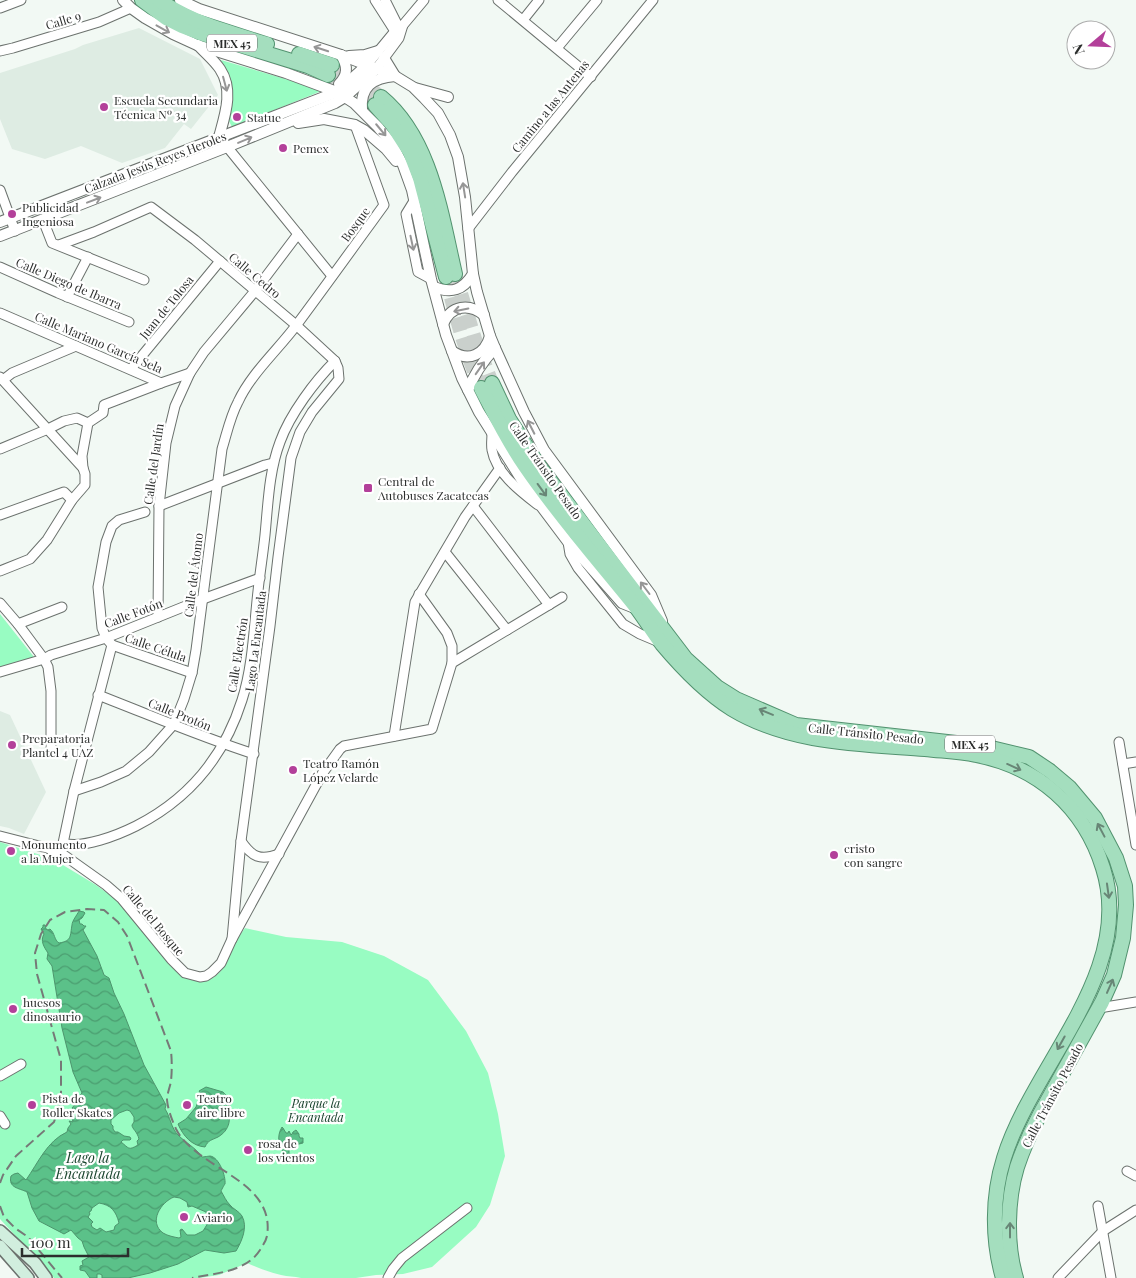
<svg xmlns="http://www.w3.org/2000/svg" width="1136" height="1278" viewBox="0 0 1136 1278" font-family="'Playfair Display',serif">
<style>
.built{fill:#deece3}
.park{fill:#98fcc2}
.water{fill:url(#water-waves);stroke:#4d956d;fill-rule:evenodd}
.lines{fill:none;stroke-linecap:round;stroke-linejoin:round}
.primary-tunnel{stroke:#cad0cc;stroke-width:14;stroke-dasharray:14 7;stroke-linecap:butt}
.minor-casing{stroke:#6c726e;stroke-width:11}
.tertiary-casing{stroke:#6c726e;stroke-width:12}
.secondary-casing{stroke:#6c726e;stroke-width:14}
.primary-casing{stroke:#52926f;stroke-width:16}
.minor{stroke:#fff;stroke-width:9}
.tertiary{stroke:#fff;stroke-width:10}
.secondary{stroke:#d1eede;stroke-width:11}
.primary{stroke:#a4debe;stroke-width:14}
.rail{stroke:#767977;stroke-width:2;stroke-dasharray:10 5;stroke-linecap:butt}
.oneway{stroke:#969696}
.oneway2{stroke:#688676}
.poi-dot{fill:#b3409a;stroke:#fff;stroke-width:2}
.labels{text-anchor:middle;dominant-baseline:central;stroke-width:4.5;stroke-linejoin:round;paint-order:stroke}
.shield{fill:#fff;stroke:#6b6d6c;stroke-width:1}
.shield-label{font-size:11px;font-weight:bold;fill:#2c2e2d}
.street-label{font-size:12px;fill:#2c2e2d;stroke:#fff}
.poi-label{font-size:12px;fill:#2c2e2d;stroke:#fff;text-anchor:start}
.park-label{font-size:12px;font-style:italic;fill:#123d27;stroke:#fff}
.water-label{font-size:14px;font-style:italic;fill:#1a452e;stroke:#fff}
</style>
<defs>
<pattern id="water-waves" width="16" height="10" patternUnits="userSpaceOnUse" patternTransform="scale(1.25)"><rect width="16" height="10" fill="#5bc189"/><path d="M0 5q4-4 8 0t8 0" fill="none" stroke="#4b9d70"/></pattern>
</defs>
<rect width="100%" height="100%" fill="#f2f9f4"/>
<g class="built">
<path d="M139,28L200,59L218,95L191,129L184,124L165,148L122,163L81,146L45,159L12,149L0,119V73L75,49L83,45Z"/>
<path d="M0,711L10,715L46,792L24,834L9,828L0,826Z"/>
</g>
<g class="park">
<path d="M221,60L292,81L320,91L319,92L232,127L229,121V78Z"/>
<path d="M0,614L34,657L0,669Z"/>
<path d="M0,842L53,859L96,885L117,900L179,974C198,984 215,984 226,963C229,957 230,950 234,944C237,939 241,933 245,928L286,937L342,942L384,956L428,980L466,1031L488,1073L498,1114L505,1156L490,1205L476,1227L432,1267L403,1274L376,1275L356,1278H301C294,1276 288,1277 281,1275C269,1272 258,1268 247,1263L219,1275L199,1278H54L0,1219Z"/>
</g>
<g class="water">
<path d="M79,911L84,912L85,913L82,918L79,920L80,924H82L84,926H86L83,930L97,956L104,975L109,978L114,993L124,1014L144,1065L166,1105L165,1109C170,1116 171,1128 178,1135C186,1143 196,1148 202,1157C203,1157 210,1156 210,1156C219,1157 226,1176 225,1184C224,1185 221,1191 221,1191C224,1196 226,1201 230,1205C233,1209 239,1211 242,1216C248,1227 242,1241 236,1251L224,1253L205,1250L178,1264L150,1273L128,1278H102V1275L100,1274H97V1278H90L85,1271L80,1270V1266L83,1265L82,1261L89,1257L84,1247L82,1241L78,1238L71,1230L64,1234L39,1221L32,1208L27,1192C19,1188 8,1188 11,1176L14,1174L18,1173L26,1180C38,1163 47,1141 67,1132L68,1128L71,1124L69,1121L73,1122L72,1118L78,1115C77,1112 74,1111 72,1108C77,1104 77,1097 82,1093L73,1072L62,1028L52,966L47,959L48,953C44,947 40,941 44,934L41,929L43,927V925H45L46,929L48,930L50,929C55,933 54,940 59,943C72,941 70,936 72,925C72,921 77,915 79,911ZM127,1110L130,1111L134,1117V1122L132,1125C132,1129 137,1131 139,1139L137,1141L138,1145C128,1151 129,1148 121,1142L123,1140H130L131,1139L130,1137L124,1136L118,1132H115L113,1129V1126L111,1124V1120L119,1113ZM174,1197L180,1198L187,1202L188,1207L192,1206L206,1212L208,1223L203,1231L195,1235H187L182,1229L180,1230L181,1237L179,1238C174,1237 168,1236 163,1233C148,1222 161,1202 174,1197ZM99,1203C111,1205 116,1211 119,1223L115,1226L114,1230L106,1232L100,1228L97,1230L92,1227L91,1224L93,1222L88,1217L90,1214L89,1212L91,1211L92,1208Z"/>
<path d="M206,1087L223,1092L232,1102L228,1108C231,1119 230,1130 218,1137C212,1140 208,1140 205,1147C192,1146 183,1136 178,1124L186,1119L196,1107L201,1094L199,1091Z"/>
<path d="M282,1127L283,1128L286,1133H288L289,1131L291,1135L292,1134L293,1132L296,1130L299,1134V1136L300,1138H303V1143L291,1146L289,1150V1156L285,1155C279,1146 276,1137 282,1127Z"/>
</g>
<g class="lines">
<g class="primary-tunnel">
<path d="M332,65L358,80L381,97"/>
<path d="M328,75L349,86L375,105"/>
<path d="M455,274L475,339L492,383"/>
<path d="M446,277C455,315 465,351 480,386"/>
</g>
<defs>
<g id="minor">
<path d="M375,0L398,36"/>
<path d="M385,0L400,30"/>
<path d="M498,0L591,77"/>
<path d="M0,8L21,0"/>
<path d="M523,20L539,0"/>
<path d="M557,48L597,0"/>
<path d="M0,51L13,48L99,22L131,8"/>
<path d="M367,65L395,31L399,27L403,25"/>
<path d="M376,69L399,38L403,25L424,0"/>
<path d="M224,143L332,276"/>
<path d="M0,190L15,231"/>
<path d="M414,201L406,214L418,272L431,279"/>
<path d="M43,220L52,243L144,280"/>
<path d="M468,229L512,172L653,0"/>
<path d="M59,245L94,232L151,207L195,240L296,325L335,361L338,368L339,379L312,412L300,432L291,458L278,557L270,626L241,841L232,939"/>
<path d="M0,267L58,293L129,322"/>
<path d="M67,297L88,257"/>
<path d="M0,313L161,383L190,373"/>
<path d="M131,369L220,261"/>
<path d="M0,377L83,468L85,474V485L72,500L47,540L30,559L0,571"/>
<path d="M3,380L12,373L76,346"/>
<path d="M492,433C492,439 491,445 492,450C496,473 520,491 538,505"/>
<path d="M0,449L48,429L64,421L77,418L88,423L103,413L104,405L161,383"/>
<path d="M83,468L82,456L88,423"/>
<path d="M159,506L265,465L273,463"/>
<path d="M473,506L549,605"/>
<path d="M0,515L64,492L72,500"/>
<path d="M568,542L570,554L578,568L623,624L640,634L659,642"/>
<path d="M445,552L507,630"/>
<path d="M419,594L447,633L452,646V663"/>
<path d="M0,603L18,624L44,659L48,667L51,691V749"/>
<path d="M158,617L159,506L166,443L175,406L190,373L204,352L255,291L298,234"/>
<path d="M18,624L62,607"/>
<path d="M112,645L192,673"/>
<path d="M0,672L44,659L51,655L106,638L203,599L260,578"/>
<path d="M98,695C150,715 201,737 254,754"/>
<path d="M394,736L415,602L465,517L500,468"/>
<path d="M1119,742L1136,845"/>
<path d="M1123,764L1136,762"/>
<path d="M74,791L101,782L126,771L149,752L174,724L184,699L192,673L196,650L222,449C227,433 230,417 238,402C252,372 279,349 298,323C327,284 355,245 384,205L355,125"/>
<path d="M0,836L47,848L61,853L106,885L121,898L171,959L185,973L200,977L206,976L212,972L221,963L232,939L322,774L340,749L344,746L432,729L452,663L562,597"/>
<path d="M241,841C252,857 260,861 279,854"/>
<path d="M63,843C83,849 118,835 136,826C189,799 224,757 242,700C253,666 254,626 258,591C260,572 263,554 265,535C268,504 269,471 280,442C290,414 315,381 335,361"/>
<path d="M62,848L74,791L112,645L106,638L102,628L98,587L106,542L112,526L119,520L145,512"/>
<path d="M1099,1008L1136,1002"/>
<path d="M0,1076L21,1064"/>
<path d="M0,1116L5,1124"/>
<path d="M1127,1171L1136,1176"/>
<path d="M1098,1206L1111,1278"/>
<path d="M388,1278L393,1269L402,1258L467,1208"/>
<path d="M1058,1278L1103,1231L1136,1210"/>
</g>
<g id="tertiary">
<path d="M123,0L131,8L145,18L173,34L197,45L286,73L337,92L354,103L378,127L392,144L403,165L412,190L431,279L446,335L462,378L479,412L523,482L568,542L622,603L637,609"/>
<path d="M180,0L199,9L341,55L395,76L413,87L424,98L438,113L450,135L458,157L465,197L473,274L477,292L490,336L495,348L524,412L544,450L651,595L662,621"/>
<path d="M198,45C205,53 214,60 220,69C234,90 225,115 219,137"/>
<path d="M349,56L365,55L378,51"/>
<path d="M339,84C348,75 348,66 341,55"/>
<path d="M415,88L448,97"/>
<path d="M362,110C360,86 373,78 395,76L384,58"/>
<path d="M298,123L324,119L355,125L364,130L386,149L396,161"/>
<path d="M0,222L337,92L367,65"/>
<path d="M0,236L227,147L335,103L345,97L376,69"/>
<path d="M434,287C452,294 463,290 473,274"/>
<path d="M443,324C451,305 469,303 484,315"/>
<path d="M452,351C469,363 485,354 490,336"/>
<path d="M468,390C474,374 484,360 495,348"/>
</g>
<g id="secondary">
<path d="M0,1231L35,1263L46,1278"/>
<path d="M0,1246L28,1278"/>
</g>
<g id="primary">
<path d="M142,0L166,18L182,26L200,33L308,66L328,75"/>
<path d="M159,0C192,23 229,32 267,44"/>
<path d="M299,54L332,65"/>
<path d="M381,97C431,138 441,214 455,274"/>
<path d="M375,105L392,124L410,152L420,178L446,277"/>
<path d="M492,383L509,419L539,466L686,659L717,687L736,699L796,725L983,746L1029,757L1050,771L1069,787L1095,818L1116,858L1125,886L1126,905L1123,938L1114,975L1102,1002L1040,1114C1031,1131 1023,1149 1017,1167C1007,1200 1006,1245 1016,1278"/>
<path d="M481,388C495,415 508,442 525,466C559,516 599,561 636,607C645,619 653,632 662,644C683,669 705,692 732,709C790,744 859,744 925,749C942,751 959,751 976,755C1038,767 1084,807 1103,868C1136,972 1033,1064 1004,1158C992,1196 992,1240 1003,1278"/>
</g>
</defs>
<use href="#minor" class="minor-casing"/>
<use href="#tertiary" class="tertiary-casing"/>
<use href="#secondary" class="secondary-casing"/>
<use href="#primary" class="primary-casing"/>
<use href="#minor" class="minor"/>
<use href="#tertiary" class="tertiary"/>
<use href="#secondary" class="secondary"/>
<use href="#primary" class="primary"/>
<g class="rail">
<path d="M0,1183L3,1175L16,1156L54,1122L61,1101V1060L37,974L35,953L41,934L50,920L65,912L87,909L104,910L118,922L127,936L171,1051C172,1061 172,1071 171,1081C170,1087 167,1094 167,1100C168,1110 172,1120 176,1129C197,1170 276,1179 267,1236C266,1241 263,1245 260,1250C246,1272 216,1273 192,1278"/>
<path d="M0,1206L4,1217L15,1228L28,1237L62,1278"/>
</g>
</g>
<defs><path id="oneway-shaft" d="M-6 0H5M1.5-3L5.5 0L1.5 3" fill="none" stroke-width="1.6" stroke-linecap="round" stroke-linejoin="round" transform="scale(1.25)"/></defs>
<g class="oneway">
<use href="#oneway-shaft" transform="translate(163 29) rotate(29)"/>
<use href="#oneway-shaft" transform="translate(321 49) rotate(-162)"/>
<use href="#oneway-shaft" transform="translate(225 84) rotate(75)"/>
<use href="#oneway-shaft" transform="translate(381 130) rotate(50)"/>
<use href="#oneway-shaft" transform="translate(245 140) rotate(-23)"/>
<use href="#oneway-shaft" transform="translate(464 190) rotate(-99)"/>
<use href="#oneway-shaft" transform="translate(94 200) rotate(-21)"/>
<use href="#oneway-shaft" transform="translate(412 243) rotate(78)"/>
<use href="#oneway-shaft" transform="translate(461 310) rotate(168)"/>
<use href="#oneway-shaft" transform="translate(480 368) rotate(-55)"/>
<use href="#oneway-shaft" transform="translate(531 427) rotate(-117)"/>
<use href="#oneway-shaft" transform="translate(645 588) rotate(-127)"/>
</g>
<g class="oneway2">
<use href="#oneway-shaft" transform="translate(542 490) rotate(54)"/>
<use href="#oneway-shaft" transform="translate(766 712) rotate(-157)"/>
<use href="#oneway-shaft" transform="translate(1014 767) rotate(24)"/>
<use href="#oneway-shaft" transform="translate(1101 830) rotate(-118)"/>
<use href="#oneway-shaft" transform="translate(1108 891) rotate(82)"/>
<use href="#oneway-shaft" transform="translate(1110 986) rotate(-66)"/>
<use href="#oneway-shaft" transform="translate(1061 1043) rotate(119)"/>
<use href="#oneway-shaft" transform="translate(1010 1230) rotate(-90)"/>
</g>
<g class="poi-dot">
<circle cx="104" cy="107" r="5"/>
<circle cx="237" cy="117" r="5"/>
<circle cx="283" cy="148" r="5"/>
<circle cx="12" cy="214" r="5"/>
<rect x="363" y="483" width="10" height="10" rx="2.5"/>
<circle cx="12" cy="745" r="5"/>
<circle cx="293" cy="770" r="5"/>
<circle cx="11" cy="851" r="5"/>
<circle cx="834" cy="855" r="5"/>
<circle cx="13" cy="1009" r="5"/>
<circle cx="32" cy="1105" r="5"/>
<circle cx="187" cy="1105" r="5"/>
<circle cx="248" cy="1150" r="5"/>
<circle cx="184" cy="1217" r="5"/>
</g>
<g class="labels">
<g class="shield">
<rect x="207" y="34.5" width="50" height="17" rx="4"/>
<rect x="945" y="735.5" width="50" height="17" rx="4"/>
</g>
<g class="shield-label">
<text x="232" y="43">MEX 45</text>
<text x="970" y="744">MEX 45</text>
</g>
<g class="street-label">
<text transform="translate(63 20) rotate(-17)">Calle 9</text>
<text transform="translate(550 106) rotate(-51)">Camino a las Antenas</text>
<text transform="translate(155 162) rotate(-21)">Calzada Jesús Reyes Heroles</text>
<text transform="translate(355 224) rotate(-54)">Bosque</text>
<text transform="translate(255 275) rotate(40)">Calle Cedro</text>
<text transform="translate(69 283) rotate(23)">Calle Diego de Ibarra</text>
<text transform="translate(166 307) rotate(-51)">Juan de Tolosa</text>
<text transform="translate(99 342) rotate(23)">Calle Mariano García Sela</text>
<text transform="translate(153 464) rotate(-82)">Calle del Jardín</text>
<text transform="translate(546 470) rotate(55)">Calle Tránsito Pesado</text>
<text transform="translate(193 575) rotate(-83)">Calle del Átomo</text>
<text transform="translate(133 613) rotate(-21)">Calle Fotón</text>
<text transform="translate(255 641) rotate(-83)">Lago La Encantada</text>
<text transform="translate(156 647) rotate(19)">Calle Célula</text>
<text transform="translate(237 655) rotate(-81)">Calle Electrón</text>
<text transform="translate(180 714) rotate(22)">Calle Protón</text>
<text transform="translate(866 733) rotate(6)">Calle Tránsito Pesado</text>
<text transform="translate(154 920) rotate(50)">Calle del Bosque</text>
<text transform="translate(1052 1095) rotate(-62)">Calle Tránsito Pesado</text>
</g>
<g class="poi-label">
<text x="114" y="100">Escuela Secundaria<tspan x="114" dy="14">Técnica Nº 34</tspan></text>
<text x="247" y="117">Statue</text>
<text x="293" y="148">Pemex</text>
<text x="22" y="207">Publicidad<tspan x="22" dy="14">Ingeniosa</tspan></text>
<text x="378" y="481">Central de<tspan x="378" dy="14">Autobuses Zacatecas</tspan></text>
<text x="22" y="738">Preparatoria<tspan x="22" dy="14">Plantel 4 UAZ</tspan></text>
<text x="303" y="763">Teatro Ramón<tspan x="303" dy="14">López Velarde</tspan></text>
<text x="21" y="844">Monumento<tspan x="21" dy="14">a la Mujer</tspan></text>
<text x="844" y="848">cristo<tspan x="844" dy="14">con sangre</tspan></text>
<text x="23" y="1002">huesos<tspan x="23" dy="14">dinosaurio</tspan></text>
<text x="42" y="1098">Pista de<tspan x="42" dy="14">Roller Skates</tspan></text>
<text x="197" y="1098">Teatro<tspan x="197" dy="14">aire libre</tspan></text>
<text x="258" y="1143">rosa de<tspan x="258" dy="14">los vientos</tspan></text>
<text x="194" y="1217">Aviario</text>
</g>
<g class="park-label">
<text x="316" y="1103">Parque la<tspan x="316" dy="14">Encantada</tspan></text>
</g>
<g class="water-label">
<text x="88" y="1157">Lago la<tspan x="88" dy="16">Encantada</tspan></text>
</g>
</g>
<g transform="translate(1091 45) rotate(251)"><circle r="24" fill="#ffffff" stroke="#ababab"/>
<path d="M0-4L9 19L0 12L-9 19Z" fill="#b3409a"/>
<text y="-8" font-size="14" font-weight="bold" text-anchor="middle" fill="#2c2e2d">N</text>
</g>
<path d="M22 1248v8h106v-8" fill="none" stroke="#2c2e2d" stroke-width="2.5"/>
<text x="30" y="1248" font-size="15" fill="#2c2e2d" stroke="#ffffff" stroke-width="4" paint-order="stroke">100 m</text>
</svg>
